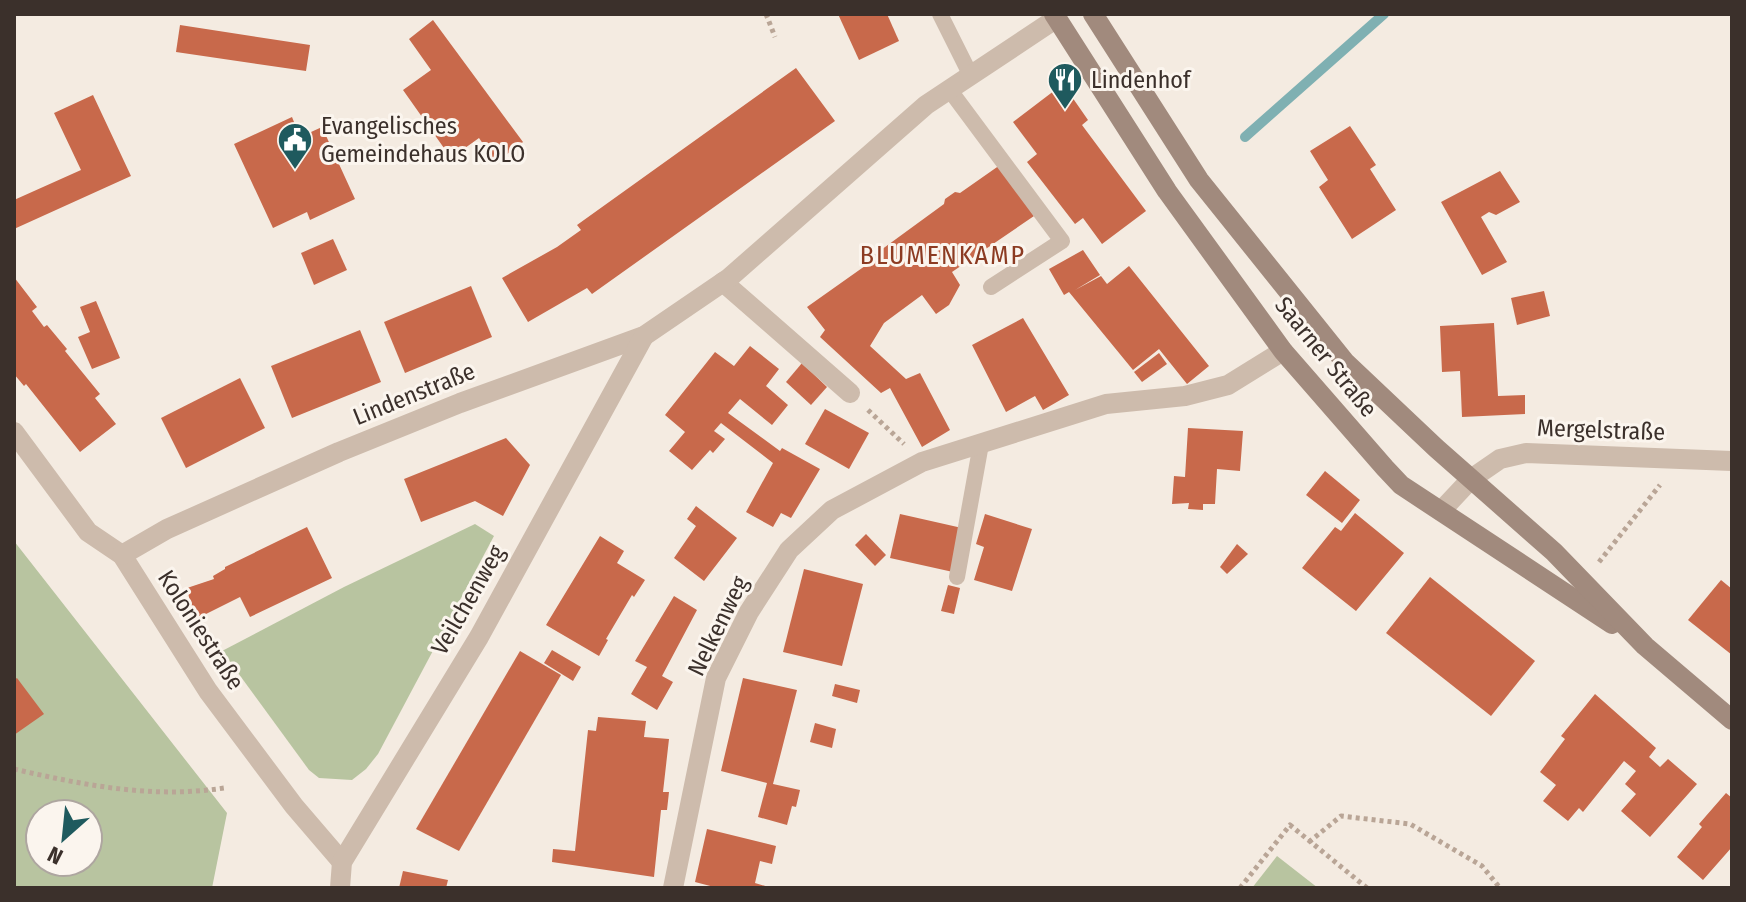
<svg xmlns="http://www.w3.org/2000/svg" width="1746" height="902" viewBox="0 0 1746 902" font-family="'Fira Sans Condensed',sans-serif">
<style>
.green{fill:#b8c4a0;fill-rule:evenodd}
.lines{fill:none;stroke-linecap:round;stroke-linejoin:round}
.stream{stroke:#7fb0b2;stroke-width:10}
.building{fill:#c8694b}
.path{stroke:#b9a596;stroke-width:5;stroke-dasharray:4 4;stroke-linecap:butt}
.service{stroke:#cdbbac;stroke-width:16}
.minor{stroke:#cdbbac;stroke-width:20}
.secondary{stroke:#a18a7d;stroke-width:20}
.labels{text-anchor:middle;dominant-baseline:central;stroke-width:6;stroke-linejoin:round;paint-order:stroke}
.poi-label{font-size:24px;fill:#3b302b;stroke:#fbf5ee;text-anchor:start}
.street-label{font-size:24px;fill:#3b302b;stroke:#fbf5ee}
.neighbourhood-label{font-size:26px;letter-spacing:2px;fill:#8c3b22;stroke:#fbf5ee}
</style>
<rect width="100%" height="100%" fill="#f4ebe1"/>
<g class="green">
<path d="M475,524L494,536L378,754L366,769L352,780L319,778L309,770L222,651L344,587Z"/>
<path d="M14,541L227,813L212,888H14ZM40,814H88V862H40Z"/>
<path d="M1277,856L1318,888H1252Z"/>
</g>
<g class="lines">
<path class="stream" d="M1245,137L1384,14"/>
</g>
<g class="building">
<path d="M838,14H887L899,41L859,60Z"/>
<path d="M433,20L523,142L496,163L479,138L451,158L403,90L431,70L409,39Z"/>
<path d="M180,25L310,45L306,71L176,52Z"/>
<path d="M796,68L835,121L592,294L587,288L528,322L502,278L557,247L581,230L577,225Z"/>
<path d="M1063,84L1088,120L1082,125L1146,211L1102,244L1083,218L1075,224L1027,162L1037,154L1013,122Z"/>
<path d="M93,95L131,176L14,229V200L81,170L54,113Z"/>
<path d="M292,117L300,137L322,127L355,199L310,220L307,212L273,228L234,144Z"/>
<path d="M1350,126L1376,165L1370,169L1396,210L1352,239L1319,187L1328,180L1310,151Z"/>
<path d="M1000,165L1034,216L952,272L960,285L949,305L936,314L922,295L884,323L870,346L906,379L920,373L950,430L922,447L890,388L881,393L820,337L825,330L807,307L872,261L870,258L944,204L945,199L955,192L960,193Z"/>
<path d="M1500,171L1520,202L1496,215L1489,212L1481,217L1507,262L1482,275L1441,202Z"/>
<path d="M333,239L347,270L314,285L301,253Z"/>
<path d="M1083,250L1100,275L1075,290L1101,276L1107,284L1129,266L1209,366L1187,384L1159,349L1133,370L1069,292L1064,295L1049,269Z"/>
<path d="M14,277L37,307L32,311L44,327L47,325L67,349L65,351L100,394L95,398L116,424L80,452L26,384L24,386L14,374Z"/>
<path d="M471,286L492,337L405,373L384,322Z"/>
<path d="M1544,291L1550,316L1517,325L1511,298Z"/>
<path d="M96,301L120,358L92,369L78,337L90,332L80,307Z"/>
<path d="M1023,318L1069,395L1043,410L1035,396L1006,412L972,345Z"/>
<path d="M1494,323L1498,396L1525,395V414L1462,417L1460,371L1442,372L1440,326Z"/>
<path d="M360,330L381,382L292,418L271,366Z"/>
<path d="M750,346L779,369L766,386L788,405L772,425L740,399L728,413L780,451L782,448L820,469L791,518L781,513L773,527L746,512L773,463L721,423L714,431L725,439L713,453L710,450L692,470L669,451L685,432L665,415L715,352L734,366Z"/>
<path d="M1159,353L1167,364L1142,382L1134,372Z"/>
<path d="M802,363L827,387L811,405L786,382Z"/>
<path d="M240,378L265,428L186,468L161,418Z"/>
<path d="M825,409L869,433L849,469L805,444Z"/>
<path d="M1188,428L1243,431L1240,471L1217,469L1215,504H1203V510L1188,509L1189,503L1172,504L1174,476L1185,477Z"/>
<path d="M506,438L530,465L503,516L475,501L421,522L404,479Z"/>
<path d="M1325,471L1360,500L1342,523L1306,495Z"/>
<path d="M696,506L737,538L704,581L674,558L696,526L687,519Z"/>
<path d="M1355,513L1404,553L1356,611L1302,568L1335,527L1341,531Z"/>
<path d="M900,514L962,528L953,572L890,558Z"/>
<path d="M985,514L1032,529L1012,591L974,580L984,547L976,544Z"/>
<path d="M307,527L332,578L250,617L240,597L194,620L187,588L214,579L213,576L225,569V567Z"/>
<path d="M866,534L886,555L875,566L855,545Z"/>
<path d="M600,536L624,551L617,563L645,580L634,597L632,595L606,639L608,640L599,656L546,625Z"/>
<path d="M1237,544L1248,554L1227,574L1220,567Z"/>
<path d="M804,569L863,584L842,666L783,652Z"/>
<path d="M1430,577L1535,661L1491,716L1386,633Z"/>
<path d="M1721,580L1732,589V655L1688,620Z"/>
<path d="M948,585L960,588L954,614L941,611Z"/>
<path d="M674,596L697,610L662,676L673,682L657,710L631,694L647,667L635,661Z"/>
<path d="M552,650L581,667L573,681L544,663Z"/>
<path d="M520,651L561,675L459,851L416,829Z"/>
<path d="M17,678L44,714L14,735V680Z"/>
<path d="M743,678L797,690L773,784L800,790L796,807L792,806L787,825L758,817L767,783L721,771Z"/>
<path d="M835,684L860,690L857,703L832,696Z"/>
<path d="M1595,694L1656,748L1649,757L1660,767L1668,759L1697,784L1650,837L1621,811L1636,794L1625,784L1636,771L1624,761L1583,812L1579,808L1568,821L1543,801L1556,785L1540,772L1565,739L1561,736Z"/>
<path d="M598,717L646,721L644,737L669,739L663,792H669L667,810H661L654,877L552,862L553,849L575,851L588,730L596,731Z"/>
<path d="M815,723L836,729L832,748L810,742Z"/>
<path d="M1726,793L1732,798V847L1703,880L1677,857L1702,827L1699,824Z"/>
<path d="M707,829L776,846L772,864L760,861L755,883L772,888H718L695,882Z"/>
<path d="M403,871L448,880L446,888H399Z"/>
</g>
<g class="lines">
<g class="path">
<path d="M766,14L775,37"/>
<path d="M868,410L904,444"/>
<path d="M1599,562L1660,485"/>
<path d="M14,769C83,785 152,799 224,788"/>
<path d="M1309,842L1341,816L1410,824L1482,866L1500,888"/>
<path d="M1240,888L1290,825L1367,888"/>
</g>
<g class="service">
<path d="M940,14L970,74"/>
<path d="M949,89L1062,241L991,287"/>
<path d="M957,577L981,444"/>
</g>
<g class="minor">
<path d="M723,282L850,393"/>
<path d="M14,432L88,532L122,555L208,691L294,806L342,862"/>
<path d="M1441,511L1471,479L1500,459L1526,453L1732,461"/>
<path d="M122,555L167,529L339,452L460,403L644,336L729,278L926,105L1057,18"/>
<path d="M340,888L342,862L479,637L644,336"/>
<path d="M673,888L716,678L749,612L789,550L832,510L922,462L1106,404L1185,396L1228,385L1283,351"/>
</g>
<g class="secondary">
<path d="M1054,14L1167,191L1283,351L1385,468L1401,485L1612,624"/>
<path d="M1093,14L1199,180L1345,362L1436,448L1554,552L1645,646L1732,720"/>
</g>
</g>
<defs>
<symbol id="restaurant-pin" viewBox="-11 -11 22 30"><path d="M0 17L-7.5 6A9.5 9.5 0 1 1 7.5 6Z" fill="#1f5a5e" stroke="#fbf5ee"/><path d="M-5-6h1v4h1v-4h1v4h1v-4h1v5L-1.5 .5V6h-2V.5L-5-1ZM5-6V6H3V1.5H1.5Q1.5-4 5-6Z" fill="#fff"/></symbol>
<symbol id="civic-pin" viewBox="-11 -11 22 30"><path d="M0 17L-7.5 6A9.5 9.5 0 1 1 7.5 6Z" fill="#1f5a5e" stroke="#fbf5ee"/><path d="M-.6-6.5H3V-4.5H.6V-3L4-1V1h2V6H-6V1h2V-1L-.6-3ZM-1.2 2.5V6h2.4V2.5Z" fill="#fff"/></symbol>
</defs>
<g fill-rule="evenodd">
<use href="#restaurant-pin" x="1045" y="60" width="40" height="54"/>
<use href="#civic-pin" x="275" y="120" width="40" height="54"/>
</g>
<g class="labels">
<g class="poi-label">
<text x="1091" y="80">Lindenhof</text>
<text x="321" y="126">Evangelisches<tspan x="321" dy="28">Gemeindehaus KOLO</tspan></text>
</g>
<g class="street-label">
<text transform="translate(1326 357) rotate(51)">Saarner Straße</text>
<text transform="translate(414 394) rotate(-22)">Lindenstraße</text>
<text transform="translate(1601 430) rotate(2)">Mergelstraße</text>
<text transform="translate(468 600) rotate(-60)">Veilchenweg</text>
<text transform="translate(718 626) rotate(-64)">Nelkenweg</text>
<text transform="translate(201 630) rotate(57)">Koloniestraße</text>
</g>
<g class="neighbourhood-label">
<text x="943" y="255">BLUMENKAMP</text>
</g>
</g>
<rect width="1746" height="902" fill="none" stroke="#3b302b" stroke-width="32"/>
<g transform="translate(64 838) rotate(207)"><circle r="38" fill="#fbf5ee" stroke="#aea6a0" stroke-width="2"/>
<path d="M0-6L14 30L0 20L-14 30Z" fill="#1f5a5e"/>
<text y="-12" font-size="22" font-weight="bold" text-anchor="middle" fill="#3b302b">N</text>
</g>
</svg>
